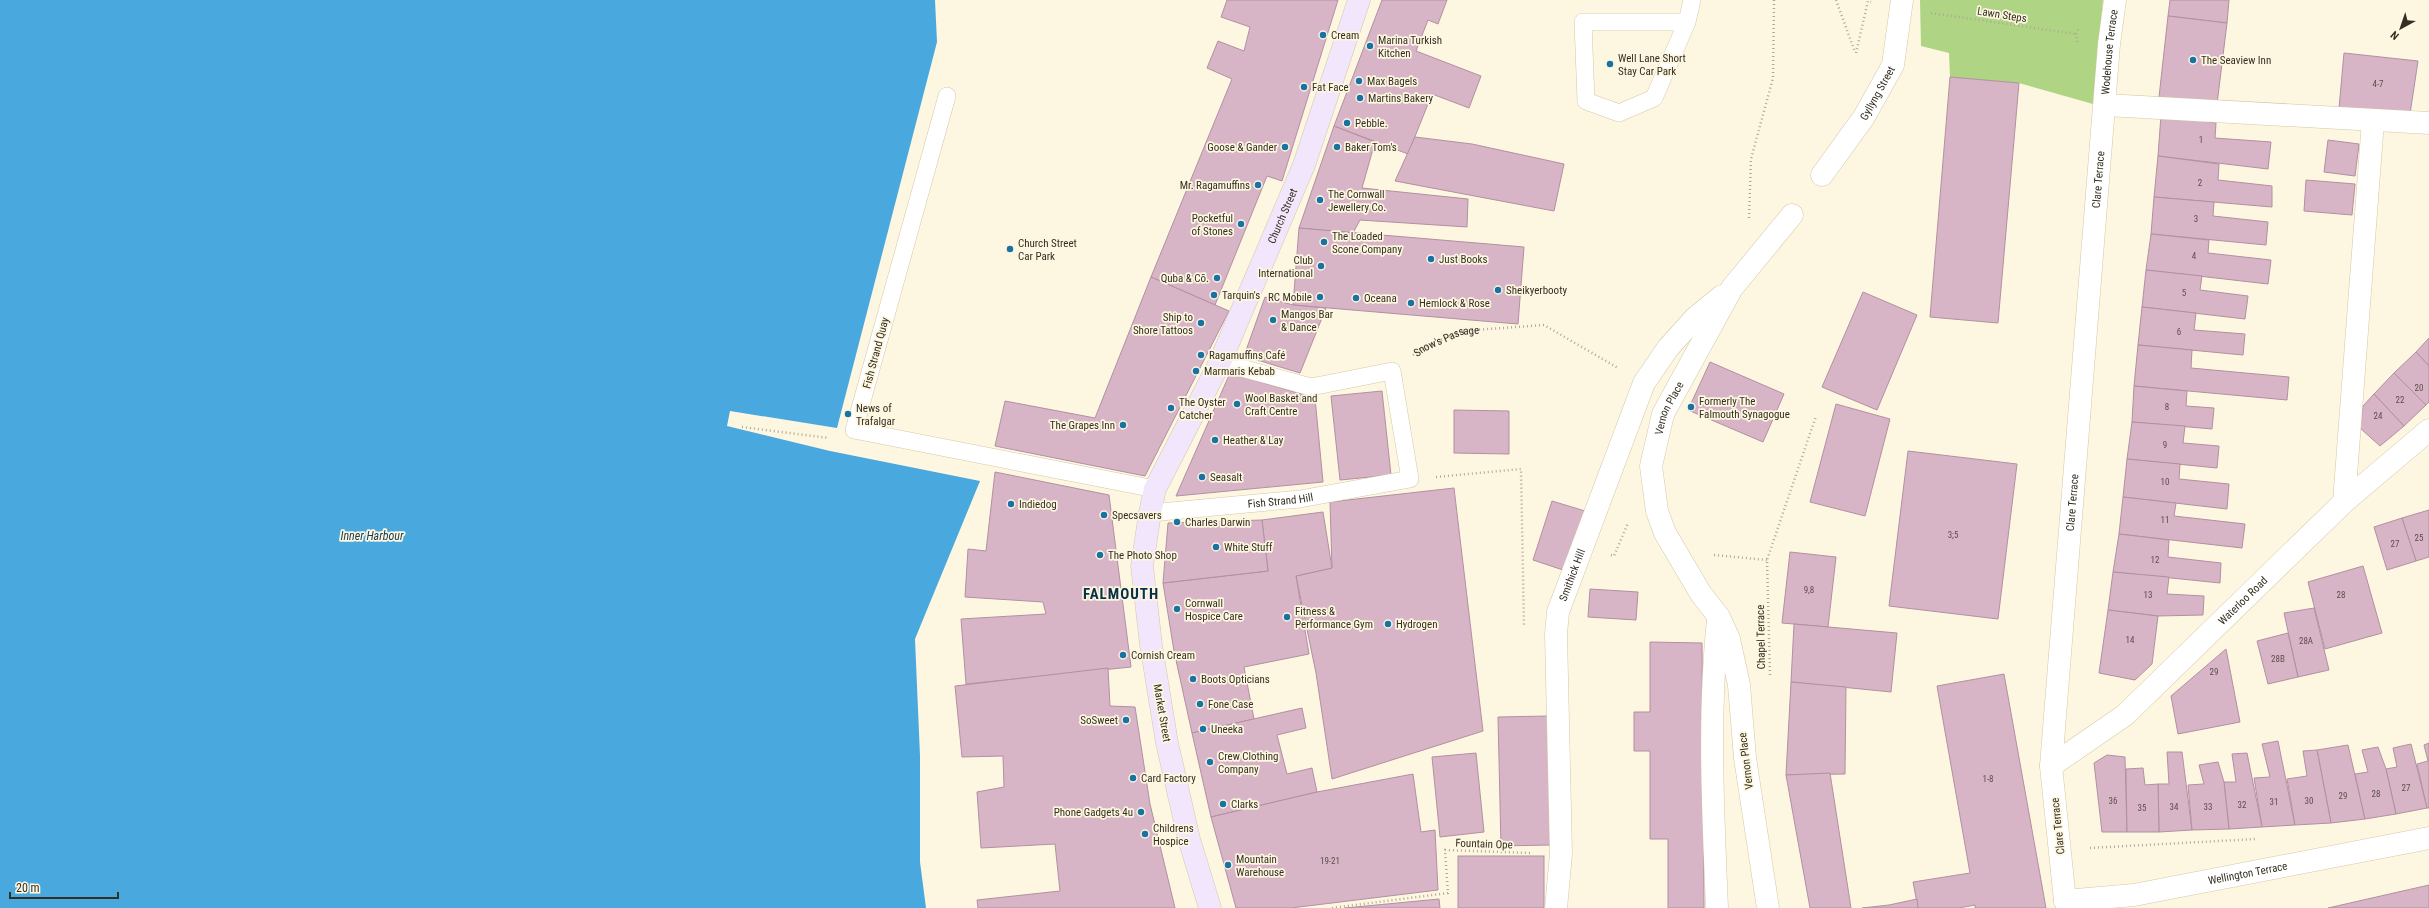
<svg xmlns="http://www.w3.org/2000/svg" width="2429" height="908" viewBox="0 0 2429 908" font-family="'Roboto Condensed',sans-serif">
<style>
.green{fill:#aed484}
.water{fill:#49a8de}
.building{fill:#d7b4c6;stroke:#b290a1}
.lines{fill:none;stroke-linecap:round;stroke-linejoin:round}
.lane-casing{stroke:#d4c8a6;stroke-width:18}
.street-casing{stroke:#d4c8a6;stroke-width:23}
.secondary-casing{stroke:#d4c8a6;stroke-width:23}
.path{stroke:#aea896;stroke-width:2.5;stroke-dasharray:1 3;stroke-linecap:butt}
.lane{stroke:#fff;stroke-width:17}
.street{stroke:#fff;stroke-width:22}
.secondary{stroke:#f1e6fb;stroke-width:22}
.poi-dot{fill:#1973a2;stroke:#fdf6e1;stroke-width:1.5}
.labels{text-anchor:middle;dominant-baseline:central;stroke-width:3.5;stroke-linejoin:round;paint-order:stroke}
.number-label{font-size:9px;fill:#5d504b}
.street-label{font-size:11px;fill:#342f22;stroke:#fdf6e1}
.poi-label{font-size:11px;fill:#342f22;stroke:#fdf6e1;text-anchor:start}
.water-label{font-size:12px;font-style:italic;fill:#133b52;stroke:#fdf6e1}
.district-label{font-size:15px;font-weight:bold;letter-spacing:1px;fill:#073147;stroke:#fdf6e1}
</style>
<rect width="100%" height="100%" fill="#fdf6e1"/>
<path class="green" d="M1920,0H2103L2093,104L2019,83L1950,77L1949,53L1921,46Z"/>
<path class="water" d="M0,0H935L937,42L837,428L730,411L727,426L830,451L980,481L915,639L920,756V862L926,908H0Z"/>
<g class="building">
<path d="M1227,0H1338L1282,181L1267,176L1215,305L1151,277L1232,79L1207,68L1218,41L1244,51L1250,27L1221,17Z"/>
<path d="M1382,0H1447L1438,24L1428,20L1416,51L1481,76L1469,108L1432,94L1408,154L1334,126Z"/>
<path d="M2170,0H2229L2227,23L2168,16Z"/>
<path d="M2168,16L2227,23L2217,104L2159,97Z"/>
<path d="M2344,53L2418,61L2410,114L2339,108Z"/>
<path d="M1950,77L2019,83L1998,323L1930,317Z"/>
<path d="M2161,115L2216,123L2215,138L2271,142L2268,169L2158,156Z"/>
<path d="M1334,126L1375,142L1362,188L1468,199L1467,227L1360,220L1353,233L1299,228Z"/>
<path d="M1415,137L1472,144L1564,164L1554,211L1395,181Z"/>
<path d="M2328,140L2359,144L2355,176L2324,172Z"/>
<path d="M2158,156L2219,164L2218,180L2272,186V207L2154,197Z"/>
<path d="M2306,180L2355,184L2352,215L2304,211Z"/>
<path d="M2154,197L2214,202L2213,216L2268,222L2266,245L2151,234Z"/>
<path d="M1299,228L1524,247L1518,324L1293,305Z"/>
<path d="M2151,234L2209,240L2208,253L2271,260L2268,284L2146,270Z"/>
<path d="M2146,270L2202,276L2200,290L2248,296L2245,319L2142,307Z"/>
<path d="M1151,277L1229,311L1145,476L995,446L1005,401L1095,418Z"/>
<path d="M1863,292L1917,315L1877,410L1822,387Z"/>
<path d="M1265,297L1293,305L1326,308L1300,373L1244,356Z"/>
<path d="M2142,307L2196,313L2194,330L2245,334L2243,355L2138,345Z"/>
<path d="M2429,338V366L2416,352Z"/>
<path d="M2138,345L2192,350L2191,368L2289,377L2287,400L2134,386Z"/>
<path d="M2416,352L2429,366V402L2426,405L2394,373Z"/>
<path d="M1710,362L1784,394L1763,442L1688,410Z"/>
<path d="M1230,373L1315,398L1323,482L1176,496Z"/>
<path d="M2394,373L2426,405L2404,426L2374,394Z"/>
<path d="M2134,386L2187,391L2186,406L2214,408L2212,429L2132,422Z"/>
<path d="M1382,391L1391,475L1340,480L1331,396Z"/>
<path d="M2374,394L2404,426L2380,446L2360,428L2363,406Z"/>
<path d="M1836,404L1890,419L1865,516L1810,502Z"/>
<path d="M1454,410L1509,411V454L1454,453Z"/>
<path d="M2132,422L2185,426L2183,443L2219,446L2217,468L2127,459Z"/>
<path d="M1908,451L2017,464L1998,619L1889,606Z"/>
<path d="M2127,459L2180,464L2179,479L2229,484L2227,509L2123,497Z"/>
<path d="M995,472L1109,495L1131,667L966,684L961,619L1046,614L1043,602L965,597L968,549L986,551Z"/>
<path d="M1454,488L1483,731L1332,779L1316,673L1296,576L1332,568L1330,502Z"/>
<path d="M2123,497L2176,503L2174,516L2245,524L2242,548L2119,534Z"/>
<path d="M1552,501L1585,511L1566,571L1533,560Z"/>
<path d="M2429,510V557L2416,561L2402,518Z"/>
<path d="M1323,512L1332,568L1296,576L1309,654L1244,667L1254,719L1192,733L1174,651L1163,583L1268,571L1262,520Z"/>
<path d="M2402,518L2416,561L2387,570L2374,527Z"/>
<path d="M1262,520L1268,571L1163,583L1168,523Z"/>
<path d="M2119,534L2169,540L2168,557L2221,563L2220,583L2113,572Z"/>
<path d="M1790,552L1836,557L1828,627L1782,623Z"/>
<path d="M2363,566L2382,633L2325,649L2308,582Z"/>
<path d="M2113,572L2169,577L2167,594L2204,596L2203,615L2158,616L2108,610Z"/>
<path d="M1590,589L1638,592L1636,620L1588,617Z"/>
<path d="M2314,608L2329,670L2298,677L2284,613Z"/>
<path d="M2108,610L2158,616L2152,664L2135,680L2099,673Z"/>
<path d="M1794,624L1897,633L1891,692L1791,682Z"/>
<path d="M2288,633L2298,677L2268,684L2257,641Z"/>
<path d="M1650,642L1702,643L1704,908H1668V839H1650V751H1634V712H1650Z"/>
<path d="M2226,649L2240,722L2178,734L2171,696Z"/>
<path d="M1108,668L1110,706L1135,707L1150,804L1175,908H978L977,900L1060,891L1055,844L981,848L977,792L1004,787L1003,756L962,757L955,686Z"/>
<path d="M2004,674L2046,908H1975V905L1959,908H1918L1913,882L1970,873L1937,686Z"/>
<path d="M1791,682L1846,687L1845,774L1786,775Z"/>
<path d="M1302,708L1306,728L1277,735L1287,774L1312,768L1317,792L1211,817L1192,733Z"/>
<path d="M1548,716L1551,845L1501,846L1498,717Z"/>
<path d="M2278,741L2295,825L2262,827L2254,778L2270,777L2262,744Z"/>
<path d="M2429,743V808H2427L2417,764L2428,761L2424,745Z"/>
<path d="M2411,744L2427,808L2396,814L2386,769L2397,767L2393,748Z"/>
<path d="M2348,745L2365,819L2331,823L2317,750Z"/>
<path d="M2378,747L2386,769L2396,814L2365,819L2355,774L2368,772L2362,750Z"/>
<path d="M2317,750L2331,823L2295,825L2287,779L2307,776L2303,751Z"/>
<path d="M2167,752H2182L2192,830L2159,832L2158,784H2169Z"/>
<path d="M1476,753L1484,832L1440,837L1432,757Z"/>
<path d="M2247,753L2262,827L2229,829L2224,782H2236L2232,754Z"/>
<path d="M2107,755L2125,757L2127,832H2102L2094,763Z"/>
<path d="M2218,762L2224,782L2229,829L2192,830L2188,785L2204,784L2199,765Z"/>
<path d="M2143,768L2145,785L2158,784L2159,832H2127L2126,769Z"/>
<path d="M1830,773L1851,908H1810L1786,775Z"/>
<path d="M1413,774L1421,832L1435,830L1438,890L1291,908H1236L1211,817L1317,792Z"/>
<rect x="1458" y="856" width="86" height="52"/>
<path d="M2429,885V908H2328Z"/>
<path d="M1439,899L1440,908H1345Z"/>
<path d="M1917,899L1918,908H1862L1889,905Z"/>
</g>
<g class="lines">
<defs>
<g id="lane">
<path d="M1687,22H1583L1586,101L1619,113L1654,98L1687,22L1692,0"/>
<path d="M947,96L854,430L1155,489"/>
<path id="s2" d="M1150,513L1300,499L1410,479L1392,371L1311,387L1220,362"/>
</g>
<g id="street">
<path d="M2106,105L2429,123"/>
<path id="s3" d="M1822,175L1864,117L1893,65L1902,0"/>
<path d="M2344,502L2373,121"/>
<path id="s4" d="M2051,766L2125,715L2344,502L2429,430"/>
<path id="s5" d="M2065,901L2051,766L2109,44L2115,0"/>
<path id="s6" d="M2065,901L2134,895L2429,838"/>
<path id="s7" d="M1556,908L1561,854L1556,634L1558,612L1644,383L1668,348L1695,318L1722,296"/>
<path d="M1717,908C1713,812 1708,716 1718,620"/>
<path id="s8" d="M1768,908L1745,758L1739,685L1729,639L1719,617L1701,594L1665,533L1657,511L1651,466L1663,414L1732,288L1792,215"/>
</g>
<g id="secondary">
<path id="s9" d="M1210,908L1189,839L1167,743L1151,645L1142,566L1150,513L1155,489L1220,362L1304,165L1359,0"/>
</g>
</defs>
<use href="#lane" class="lane-casing"/>
<use href="#street" class="street-casing"/>
<use href="#secondary" class="secondary-casing"/>
<g class="path">
<path d="M1836,0L1855,52"/>
<path d="M1931,13L2076,34"/>
<path d="M2077,42L2076,34L2079,28"/>
<path d="M1856,53L1868,1L1871,2"/>
<path d="M1749,218L1751,159L1773,78L1774,0"/>
<path id="s1" d="M1413,355L1423,348L1461,331L1544,325L1618,368"/>
<path d="M742,427L829,438"/>
<path d="M1436,477L1521,469L1524,627"/>
<path d="M1611,555L1614,556L1628,523"/>
<path d="M1714,555L1767,560"/>
<path d="M1770,675L1767,560L1816,416"/>
<path d="M2090,848L2256,839"/>
<path d="M1332,908L1448,893L1445,850L1531,853"/>
</g>
<use href="#lane" class="lane"/>
<use href="#street" class="street"/>
<use href="#secondary" class="secondary"/>
</g>
<g class="poi-dot">
<circle cx="1323" cy="35" r="4"/>
<circle cx="1370" cy="46" r="4"/>
<circle cx="2193" cy="60" r="4"/>
<circle cx="1610" cy="64" r="4"/>
<circle cx="1359" cy="81" r="4"/>
<circle cx="1304" cy="87" r="4"/>
<circle cx="1360" cy="98" r="4"/>
<circle cx="1347" cy="123" r="4"/>
<circle cx="1285" cy="147" r="4"/>
<circle cx="1337" cy="147" r="4"/>
<circle cx="1258" cy="185" r="4"/>
<circle cx="1320" cy="200" r="4"/>
<circle cx="1241" cy="224" r="4"/>
<circle cx="1324" cy="242" r="4"/>
<circle cx="1010" cy="249" r="4"/>
<circle cx="1431" cy="259" r="4"/>
<circle cx="1321" cy="266" r="4"/>
<circle cx="1217" cy="278" r="4"/>
<circle cx="1498" cy="290" r="4"/>
<circle cx="1214" cy="295" r="4"/>
<circle cx="1320" cy="297" r="4"/>
<circle cx="1356" cy="298" r="4"/>
<circle cx="1411" cy="303" r="4"/>
<circle cx="1273" cy="320" r="4"/>
<circle cx="1201" cy="323" r="4"/>
<circle cx="1201" cy="355" r="4"/>
<circle cx="1196" cy="371" r="4"/>
<circle cx="1237" cy="404" r="4"/>
<circle cx="1691" cy="407" r="4"/>
<circle cx="1171" cy="408" r="4"/>
<circle cx="848" cy="414" r="4"/>
<circle cx="1123" cy="425" r="4"/>
<circle cx="1215" cy="440" r="4"/>
<circle cx="1202" cy="477" r="4"/>
<circle cx="1011" cy="504" r="4"/>
<circle cx="1104" cy="515" r="4"/>
<circle cx="1177" cy="522" r="4"/>
<circle cx="1216" cy="547" r="4"/>
<circle cx="1100" cy="555" r="4"/>
<circle cx="1177" cy="609" r="4"/>
<circle cx="1287" cy="617" r="4"/>
<circle cx="1388" cy="624" r="4"/>
<circle cx="1123" cy="655" r="4"/>
<circle cx="1193" cy="679" r="4"/>
<circle cx="1200" cy="704" r="4"/>
<circle cx="1126" cy="720" r="4"/>
<circle cx="1203" cy="729" r="4"/>
<circle cx="1210" cy="762" r="4"/>
<circle cx="1133" cy="778" r="4"/>
<circle cx="1223" cy="804" r="4"/>
<circle cx="1141" cy="812" r="4"/>
<circle cx="1145" cy="834" r="4"/>
<circle cx="1228" cy="865" r="4"/>
</g>
<g class="labels">
<g class="number-label">
<text x="2378" y="84">4-7</text>
<text x="2201" y="140">1</text>
<text x="2200" y="183">2</text>
<text x="2196" y="219">3</text>
<text x="2194" y="256">4</text>
<text x="2184" y="293">5</text>
<text x="2179" y="332">6</text>
<text x="2419" y="388">20</text>
<text x="2400" y="400">22</text>
<text x="2167" y="407">8</text>
<text x="2378" y="416">24</text>
<text x="2165" y="445">9</text>
<text x="2165" y="482">10</text>
<text x="2165" y="520">11</text>
<text x="1953" y="535">3;5</text>
<text x="2419" y="538">25</text>
<text x="2395" y="544">27</text>
<text x="2155" y="560">12</text>
<text x="1809" y="590">9,8</text>
<text x="2148" y="595">13</text>
<text x="2341" y="595">28</text>
<text x="2130" y="640">14</text>
<text x="2306" y="641">28A</text>
<text x="2278" y="659">28B</text>
<text x="2214" y="672">29</text>
<text x="1988" y="779">1-8</text>
<text x="2406" y="788">27</text>
<text x="2376" y="794">28</text>
<text x="2343" y="796">29</text>
<text x="2113" y="801">36</text>
<text x="2309" y="801">30</text>
<text x="2274" y="802">31</text>
<text x="2242" y="805">32</text>
<text x="2174" y="807">34</text>
<text x="2208" y="807">33</text>
<text x="2142" y="808">35</text>
<text x="1330" y="861">19-21</text>
</g>
<g class="street-label">
<text transform="translate(2002 15) rotate(9)">Lawn Steps</text>
<text stroke="none"><textPath href="#s5" startOffset="852">Wodehouse Terrace</textPath></text>
<text stroke="none"><textPath href="#s3" startOffset="99">Gyllyng Street</textPath></text>
<text stroke="none"><textPath href="#s5" startOffset="724">Clare Terrace</textPath></text>
<text stroke="none"><textPath href="#s9" startOffset="729">Church Street</textPath></text>
<text stroke="none"><textPath href="#s1" startOffset="37">Snow's Passage</textPath></text>
<text transform="translate(876 353) rotate(-75)">Fish Strand Quay</text>
<text stroke="none"><textPath href="#s8" startOffset="526">Vernon Place</textPath></text>
<text stroke="none"><textPath href="#s2" startOffset="131">Fish Strand Hill</textPath></text>
<text stroke="none"><textPath href="#s5" startOffset="400">Clare Terrace</textPath></text>
<text stroke="none"><textPath href="#s7" startOffset="336">Smithick Hill</textPath></text>
<text stroke="none"><textPath href="#s4" startOffset="254">Waterloo Road</textPath></text>
<text transform="translate(1761 637) rotate(-91)">Chapel Terrace</text>
<text transform="translate(1162 713) rotate(80)">Market Street</text>
<text transform="translate(1746 761) rotate(-97)">Vernon Place</text>
<text transform="translate(2058 826) rotate(-96)">Clare Terrace</text>
<text transform="translate(1484 844) rotate(2)">Fountain Ope</text>
<text stroke="none"><textPath href="#s6" startOffset="185">Wellington Terrace</textPath></text>
</g>
<g class="poi-label">
<text x="1331" y="35">Cream</text>
<text x="1378" y="40">Marina Turkish<tspan x="1378" dy="13">Kitchen</tspan></text>
<text x="1618" y="58">Well Lane Short<tspan x="1618" dy="13">Stay Car Park</tspan></text>
<text x="2201" y="60">The Seaview Inn</text>
<text x="1367" y="81">Max Bagels</text>
<text x="1312" y="87">Fat Face</text>
<text x="1368" y="98">Martins Bakery</text>
<text x="1355" y="123">Pebble.</text>
<text x="1277" y="147" text-anchor="end">Goose &amp; Gander</text>
<text x="1345" y="147">Baker Tom's</text>
<text x="1250" y="185" text-anchor="end">Mr. Ragamuffins</text>
<text x="1328" y="194">The Cornwall<tspan x="1328" dy="13">Jewellery Co.</tspan></text>
<text x="1233" y="218" text-anchor="end">Pocketful<tspan x="1233" dy="13">of Stones</tspan></text>
<text x="1332" y="236">The Loaded<tspan x="1332" dy="13">Scone Company</tspan></text>
<text x="1018" y="243">Church Street<tspan x="1018" dy="13">Car Park</tspan></text>
<text x="1439" y="259">Just Books</text>
<text x="1313" y="260" text-anchor="end">Club<tspan x="1313" dy="13">International</tspan></text>
<text x="1209" y="278" text-anchor="end">Quba &amp; Cõ.</text>
<text x="1506" y="290">Sheikyerbooty</text>
<text x="1222" y="295">Tarquin's</text>
<text x="1312" y="297" text-anchor="end">RC Mobile</text>
<text x="1364" y="298">Oceana</text>
<text x="1419" y="303">Hemlock &amp; Rose</text>
<text x="1281" y="314">Mangos Bar<tspan x="1281" dy="13">&amp; Dance</tspan></text>
<text x="1193" y="317" text-anchor="end">Ship to<tspan x="1193" dy="13">Shore Tattoos</tspan></text>
<text x="1209" y="355">Ragamuffins Café</text>
<text x="1204" y="371">Marmaris Kebab</text>
<text x="1245" y="398">Wool Basket and<tspan x="1245" dy="13">Craft Centre</tspan></text>
<text x="1699" y="401">Formerly The<tspan x="1699" dy="13">Falmouth Synagogue</tspan></text>
<text x="1179" y="402">The Oyster<tspan x="1179" dy="13">Catcher</tspan></text>
<text x="856" y="408">News of<tspan x="856" dy="13">Trafalgar</tspan></text>
<text x="1115" y="425" text-anchor="end">The Grapes Inn</text>
<text x="1223" y="440">Heather &amp; Lay</text>
<text x="1210" y="477">Seasalt</text>
<text x="1019" y="504">Indiedog</text>
<text x="1112" y="515">Specsavers</text>
<text x="1185" y="522">Charles Darwin</text>
<text x="1224" y="547">White Stuff</text>
<text x="1108" y="555">The Photo Shop</text>
<text x="1185" y="603">Cornwall<tspan x="1185" dy="13">Hospice Care</tspan></text>
<text x="1295" y="611">Fitness &amp;<tspan x="1295" dy="13">Performance Gym</tspan></text>
<text x="1396" y="624">Hydrogen</text>
<text x="1131" y="655">Cornish Cream</text>
<text x="1201" y="679">Boots Opticians</text>
<text x="1208" y="704">Fone Case</text>
<text x="1118" y="720" text-anchor="end">SoSweet</text>
<text x="1211" y="729">Uneeka</text>
<text x="1218" y="756">Crew Clothing<tspan x="1218" dy="13">Company</tspan></text>
<text x="1141" y="778">Card Factory</text>
<text x="1231" y="804">Clarks</text>
<text x="1133" y="812" text-anchor="end">Phone Gadgets 4u</text>
<text x="1153" y="828">Childrens<tspan x="1153" dy="13">Hospice</tspan></text>
<text x="1236" y="859">Mountain<tspan x="1236" dy="13">Warehouse</tspan></text>
</g>
<g class="water-label">
<text x="372" y="536">Inner Harbour</text>
</g>
<g class="district-label">
<text x="1121" y="594">FALMOUTH</text>
</g>
</g>
<g transform="translate(2401 28) rotate(220)" stroke="#fdf6e1" stroke-width="3" paint-order="stroke">
<path d="M0-3L7 15L0 10L-7 15Z" fill="#342f22"/>
<text y="-6" font-size="11" font-weight="bold" text-anchor="middle" fill="#342f22">N</text>
</g>
<path d="M10 892v6h108v-6" fill="none" stroke="#342f22" stroke-width="2"/>
<text x="16" y="892" font-size="12" fill="#342f22" stroke="#fdf6e1" stroke-width="3" paint-order="stroke">20 m</text>
</svg>
